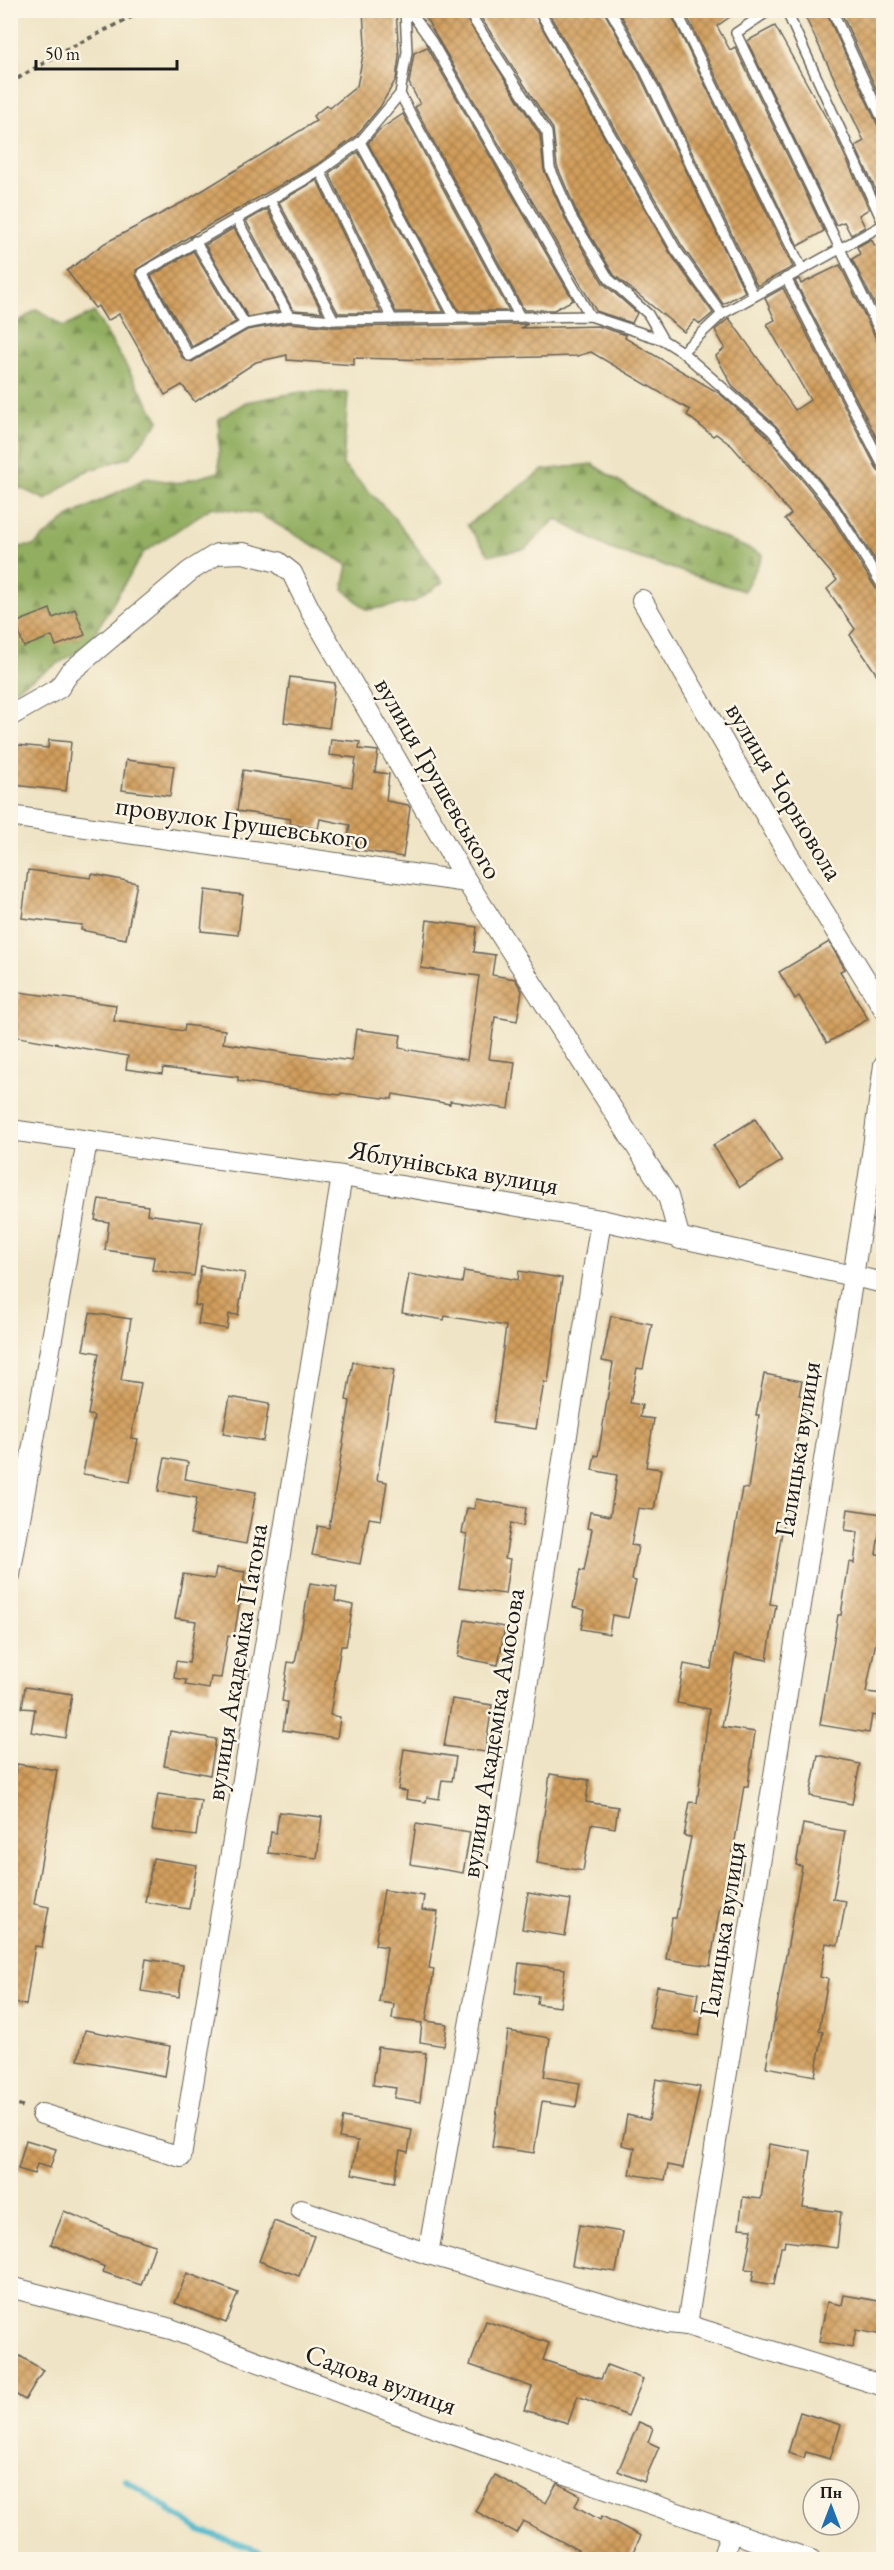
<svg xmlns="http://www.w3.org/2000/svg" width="894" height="2570" viewBox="0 0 894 2570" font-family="'EB Garamond',serif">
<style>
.forest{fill:url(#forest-firs);stroke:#57653e;stroke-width:1.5}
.wetland{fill:url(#wetland-marsh);stroke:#6a7344;stroke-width:1.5}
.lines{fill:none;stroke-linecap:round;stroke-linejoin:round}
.stream{stroke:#4db7ca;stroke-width:6}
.building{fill:url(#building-cross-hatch)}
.lane-casing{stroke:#666257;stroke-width:12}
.street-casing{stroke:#666257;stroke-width:22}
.path{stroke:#666257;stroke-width:4;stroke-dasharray:4.5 4.5;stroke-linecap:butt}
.lane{stroke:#fff;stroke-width:9}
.street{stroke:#fff;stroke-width:20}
.labels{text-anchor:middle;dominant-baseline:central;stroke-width:5;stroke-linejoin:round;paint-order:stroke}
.street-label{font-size:27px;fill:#1c1c1c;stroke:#fcf5e5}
</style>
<defs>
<pattern id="forest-firs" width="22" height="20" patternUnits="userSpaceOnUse" patternTransform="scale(1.5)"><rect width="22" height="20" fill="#92ae60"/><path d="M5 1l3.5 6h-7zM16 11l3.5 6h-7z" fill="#768d4e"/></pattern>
<pattern id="wetland-marsh" width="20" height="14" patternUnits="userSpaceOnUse" patternTransform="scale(1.5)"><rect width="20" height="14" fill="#b8ca6d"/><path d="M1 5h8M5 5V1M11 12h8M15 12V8" fill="none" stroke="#9ead5e"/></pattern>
<pattern id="building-cross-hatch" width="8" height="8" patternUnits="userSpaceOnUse" patternTransform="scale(1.5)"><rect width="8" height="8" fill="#d19e5c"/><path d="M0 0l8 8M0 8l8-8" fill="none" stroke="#a9804b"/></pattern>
</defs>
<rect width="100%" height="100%" fill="#fcf5e5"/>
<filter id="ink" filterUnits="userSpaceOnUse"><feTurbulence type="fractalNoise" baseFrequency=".0167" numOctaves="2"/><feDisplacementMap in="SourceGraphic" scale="12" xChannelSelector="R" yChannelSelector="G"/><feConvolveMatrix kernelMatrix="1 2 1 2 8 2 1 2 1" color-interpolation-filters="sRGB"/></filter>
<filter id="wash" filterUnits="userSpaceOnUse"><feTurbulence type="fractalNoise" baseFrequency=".008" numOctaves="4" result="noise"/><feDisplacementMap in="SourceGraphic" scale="24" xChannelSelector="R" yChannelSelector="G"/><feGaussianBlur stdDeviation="1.35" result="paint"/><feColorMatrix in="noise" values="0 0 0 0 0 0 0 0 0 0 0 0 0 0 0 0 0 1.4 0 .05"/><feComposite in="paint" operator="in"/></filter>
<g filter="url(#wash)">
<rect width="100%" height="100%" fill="#efe4c5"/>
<g class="forest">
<path d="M37,309L64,327L94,312L159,421L130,457L84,472L46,500L18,487L22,451L11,422V327Z"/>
<path d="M301,392L348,393L343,465L392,515L443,582L414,602L367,610L343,589L348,565L259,514L212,507L143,553L87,646L11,692V547L33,546L68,517L146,478L179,483L219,472V419L246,402Z"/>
<path d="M592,464L668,513L763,555L744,591L610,549L556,519L525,549L489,555L467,525L543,470Z"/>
</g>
<path class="wetland" d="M11,422L22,451L18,487L11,488Z"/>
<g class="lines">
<path class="stream" d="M126,2480L200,2531L257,2550L269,2560"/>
</g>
<g id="blocks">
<g class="building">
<path d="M363,10H396L399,56L396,79L380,107L355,137L316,165L192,235L136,270V276L183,359L192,362L247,330L289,323L334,327L528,324L520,328L598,326L626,335L625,338L719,393L766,435L828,512L878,592L884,595V685L850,635L855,629L827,589L837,580L785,519L791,514L732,446L716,434L713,436L687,415L690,410L591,352L577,356L433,360L354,358V365L287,360V355L256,362L195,402L182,385L165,395L119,314L107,321L98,306L95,308L67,271L105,243L187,200L316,121L313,116L327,105L330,108L357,86L365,45Z"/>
<path d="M421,10H461L540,135L544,170L567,223L603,283L637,313L632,323L596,311Z"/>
<path d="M476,10H532L670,253L713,313L700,324L695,320L684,332L614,275L579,217L557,166L553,129Z"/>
<path d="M547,10H603L639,74L745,292L723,304L682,246Z"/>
<path d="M618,10H669L793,267L757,286L651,68Z"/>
<path d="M684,10H740L717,26L730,50L735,47L824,231L798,246Z"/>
<path d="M802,10H825L878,126L884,130L882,203L855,146L864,141Z"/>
<path d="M840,10H884V106Z"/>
<path d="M775,26L835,134L869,209L859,215L865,227L851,235L844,222L836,225L747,41Z"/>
<path d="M427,47L573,300L554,310H524L415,107L420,104L409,83L414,53Z"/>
<path d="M403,114L509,311H459L368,143L379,130Z"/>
<path d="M358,152L444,312H396L329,173Z"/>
<path d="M317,180L381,313H338L279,202Z"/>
<path d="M267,209L322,312L293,310L246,221Z"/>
<path d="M234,228L279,311L248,317L205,245Z"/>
<path d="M871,239L875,246L884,241V323L852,259L860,254L857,247Z"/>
<path d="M193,251L236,322L192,347L151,276Z"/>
<path d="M840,265L878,343L884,347V452L795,281L799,279L801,284Z"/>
<path d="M783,288L878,471L884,475V574L839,504L776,426L733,387L716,356L725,348L715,330L729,318L795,410L810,400L767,324L775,320L765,298Z"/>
<path d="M50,609L53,618L75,609L85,635L56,646L52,636L24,647L15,623Z"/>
<path d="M290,677L335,683L329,728L284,722Z"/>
<path d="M331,739L360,742L359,749L378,751L375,772L389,774L386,801L408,805L410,808L403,857L346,848L350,825L320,819L318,829L290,824L291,819L237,811L243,770L352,787L356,758L329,755Z"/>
<path d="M49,740L71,742L66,791L14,785L18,745L48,748Z"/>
<path d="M126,760L174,766L170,796L122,790Z"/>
<path d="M28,870L91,878L92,874L137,883L126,939L81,930L82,925L22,918Z"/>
<path d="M205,890L243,895L238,935L201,931Z"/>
<path d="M427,920L477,927L474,952L495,955L492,975L515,979L522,991L517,1021L495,1017L489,1059L515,1062L509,1109L450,1101V1104L393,1094L392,1099L341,1093L340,1095L238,1081V1077L163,1068L162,1074L126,1069L128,1056L13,1036L19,992L116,1005L114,1021L184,1031L185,1025L225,1030L223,1043L287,1053L352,1061L356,1029L401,1035L399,1048L467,1060L479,976L421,968Z"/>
<path d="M829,942L845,969L840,971L868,1019L827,1043L799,996L795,999L779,972Z"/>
<path d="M755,1119L782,1161L740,1187L713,1145Z"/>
<path d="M99,1199L148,1206L147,1214L202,1222L194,1276L152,1270L154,1257L105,1250L109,1222L95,1220Z"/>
<path d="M201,1266L245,1273L238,1315L229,1314L227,1329L198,1324L201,1306L195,1305Z"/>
<path d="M464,1271L518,1280L519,1271L562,1278L548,1383L544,1382L536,1429L493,1423L506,1326L445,1316L444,1320L402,1313L409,1274L462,1283Z"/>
<path d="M90,1313L131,1319L121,1380L141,1383L131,1438L138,1439L130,1482L83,1474L94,1416L88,1415L99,1353L83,1350Z"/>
<path d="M611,1316L652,1324L643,1369L637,1368L630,1403L642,1405L640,1417L654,1419L646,1467L661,1469L654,1510L638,1508L631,1545L638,1546L632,1580L636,1581L628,1618L612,1615L609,1634L581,1629L585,1610L573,1607L580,1570L584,1571L592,1529L587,1528L590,1512L610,1516L617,1475L592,1470L595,1455L598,1456L613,1363L602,1361Z"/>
<path d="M353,1362L394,1370L377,1480L387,1482L381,1520L369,1518L360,1564L312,1555L318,1526L329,1528L350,1401L346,1400Z"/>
<path d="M764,1374L802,1381L799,1395L807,1397L802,1424L800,1423L770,1604L776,1605L767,1660L735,1654L722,1727L755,1732L748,1786H744L732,1859L743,1861L741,1877L732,1875L726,1907L720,1906L710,1966L666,1959L672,1918H676L691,1837L684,1836L690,1802L697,1803L709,1709L677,1703L684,1664L711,1669L742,1488L748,1489L759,1415H756Z"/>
<path d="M230,1397L269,1404L263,1441L223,1434Z"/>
<path d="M165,1458L188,1462L185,1479L256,1492L246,1544L190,1534L197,1498L158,1491Z"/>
<path d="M476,1499L526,1508L523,1526L511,1523L505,1558L510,1559L505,1594L459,1588L467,1534L462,1533L467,1508L474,1509Z"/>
<path d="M848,1509L882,1514L876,1554L884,1555V1601L866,1692L884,1694V1717L872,1715L869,1733L820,1725L838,1615H841L849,1562L854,1563L858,1532L845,1530Z"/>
<path d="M216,1568L245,1572L234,1637L228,1636L221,1678L211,1677L209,1689L185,1685L186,1680L174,1678L176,1661L189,1663L196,1621L175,1618L183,1574L214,1579Z"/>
<path d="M310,1583L337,1587L335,1601L353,1605L346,1646H341L330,1715L340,1717L337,1738L283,1730L287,1702L282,1701L288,1662L295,1663Z"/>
<path d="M465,1620L505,1627L498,1665L458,1657Z"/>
<path d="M25,1687L72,1694L65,1738L31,1732L35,1709L22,1708Z"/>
<path d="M452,1699L492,1705L485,1752L444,1746Z"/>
<path d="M170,1731L216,1739L210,1775L164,1766Z"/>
<path d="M404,1749L456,1757L452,1781L442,1780L439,1799L427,1797L426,1802L406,1799L407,1791L398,1790Z"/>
<path d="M818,1755L860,1764L852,1804L810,1796Z"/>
<path d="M17,1764L57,1770L34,1904L49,1907L42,1947L35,1946L26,2005L10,2002V1800Z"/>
<path d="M550,1774L589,1780L586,1802L618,1807L615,1828L591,1824L583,1871L537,1863Z"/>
<path d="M158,1794L201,1800L196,1836L152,1830Z"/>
<path d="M279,1812L322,1817L317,1858L268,1853L271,1832L276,1833Z"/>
<path d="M416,1824L470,1833L463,1873L410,1864Z"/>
<path d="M803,1824L845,1831L833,1899L846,1901L838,1945L826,1943L820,1977L828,1979L819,2031L823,2032L815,2076L766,2067L802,1866L796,1865Z"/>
<path d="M153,1858L197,1865L189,1909L145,1902Z"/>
<path d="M384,1890L424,1896L422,1910L438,1912L429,1968L434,1969L426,2021L447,2024L444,2046L420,2042L422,2023L392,2019L394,2004L379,2002L387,1947L375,1945Z"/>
<path d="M528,1893L571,1900L565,1936L522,1929Z"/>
<path d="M146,1959L183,1965L179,1997L141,1991Z"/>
<path d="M519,1963L565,1969L560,2007L537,2004L538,1996L515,1993Z"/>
<path d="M657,1986L698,1993L695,2010L703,2011L699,2036L650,2028Z"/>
<path d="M85,2030L170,2046L165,2076L78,2060Z"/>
<path d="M508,2031L550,2038L544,2077L580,2083L576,2107L542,2102L534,2153L492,2147Z"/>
<path d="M378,2047L426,2053L420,2102L394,2098L396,2088L373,2085Z"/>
<path d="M656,2079L700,2087L683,2168L668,2165L665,2180L630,2174L635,2148L622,2145L627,2115L649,2120Z"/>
<path d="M343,2117L412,2130L408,2152L400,2150L394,2182L352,2174L358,2141L339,2138Z"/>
<path d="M26,2140L56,2149L50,2168L37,2164L34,2174L18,2169Z"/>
<path d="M769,2144L811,2151L803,2207L841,2212L837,2248L785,2241L784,2247H781L774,2285L752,2281L754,2270L745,2269L752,2229L739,2228L743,2197L761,2199Z"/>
<path d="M64,2211L117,2233L155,2245L141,2285L103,2272L105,2267L51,2244Z"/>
<path d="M274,2221L314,2236L299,2276L259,2261Z"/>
<path d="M579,2225L623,2232L616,2272L572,2265Z"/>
<path d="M187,2273L238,2293L226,2323L175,2303Z"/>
<path d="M844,2295L884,2302V2335L856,2330L852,2348L819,2342L827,2302L842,2305Z"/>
<path d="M486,2321L549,2343L543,2360L601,2379L607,2365L643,2379L628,2416L578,2396L568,2423L524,2410L532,2387L470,2365Z"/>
<path d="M10,2350L43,2370L25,2400L10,2391Z"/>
<path d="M800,2412L841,2425L830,2459L806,2452L804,2458L788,2453Z"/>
<path d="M639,2422L653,2428L648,2442L659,2447L644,2482L618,2471Z"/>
<path d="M495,2475L546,2503L557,2483L580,2495L575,2506L600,2520L602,2516L641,2536L629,2559H573L578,2550L523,2521L516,2533L475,2511Z"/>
</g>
</g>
</g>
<g filter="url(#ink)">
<use href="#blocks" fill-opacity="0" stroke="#666257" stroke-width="1.5"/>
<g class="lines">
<defs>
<g id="lane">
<path d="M405,10L407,52L400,94L360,142L320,171L142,273L189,356L245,324L289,316L334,320L590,316L663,340L682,352L771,430L834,508L884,588"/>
<path d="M409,10L432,42L590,316"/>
<path d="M539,10L676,250L722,314"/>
<path d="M610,10L645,71L754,296"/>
<path d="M676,10L802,269"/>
<path d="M770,10L736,33L884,340"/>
<path d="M786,10L884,225"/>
<path d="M832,10L884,123"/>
<path d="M468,11L547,133L550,168L573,220L609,279L648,314L663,340"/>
<path d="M400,94L520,317"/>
<path d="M360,142L455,318"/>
<path d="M320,171L392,319"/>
<path d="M270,200L334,320"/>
<path d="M236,218L289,316"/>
<path d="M195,241L245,324"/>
<path d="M786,278L884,468"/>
<path d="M682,352L722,314L883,225"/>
</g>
<g id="street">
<path d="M642,600L788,854L884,1009"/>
<path d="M10,716L59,688L69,673L190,571L217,554L243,553L278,562L292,573L310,610L467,882L668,1196L680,1239"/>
<path d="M10,816L467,882"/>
<path d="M10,1130L342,1176L601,1220L884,1283"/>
<path d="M10,1575L87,1141"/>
<path d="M42,2114L181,2157L342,1176"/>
<path d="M301,2210L428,2254L668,2323L687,2325L870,1169L884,1065"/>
<path d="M428,2254L506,1820L601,1220"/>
<path d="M10,2287L171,2329L421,2423L811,2560"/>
<path d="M687,2325L884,2386"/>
<path d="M722,2560L731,2531"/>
</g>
</defs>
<use href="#lane" class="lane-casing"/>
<use href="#street" class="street-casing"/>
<g class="path">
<path d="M10,83L66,50L145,10"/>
<path d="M10,2102L27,2108"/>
</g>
<use href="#lane" class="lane"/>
<use href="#street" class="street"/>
</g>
</g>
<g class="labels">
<g class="street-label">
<text transform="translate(439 778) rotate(60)">вулиця Грушевського</text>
<text transform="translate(785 791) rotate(59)">вулиця Чорновола</text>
<text transform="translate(242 822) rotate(8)">провулок Грушевського</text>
<text transform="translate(454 1167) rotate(10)">Яблунівська вулиця</text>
<text transform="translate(797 1449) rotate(-81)">Галицька вулиця</text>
<text transform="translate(236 1662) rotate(-81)">вулиця Академіка Патона</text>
<text transform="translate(492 1733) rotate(-81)">вулиця Академіка Амосова</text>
<text transform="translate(722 1929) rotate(-81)">Галицька вулиця</text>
<text transform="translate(381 2379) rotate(20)">Садова вулиця</text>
</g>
</g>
<rect width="894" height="2570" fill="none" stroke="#fcf5e5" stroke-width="36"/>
<g transform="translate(831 2507)"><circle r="28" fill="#fcf5e5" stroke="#a29e95" stroke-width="1.5"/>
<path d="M0-4.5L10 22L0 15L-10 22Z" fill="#1f6fb2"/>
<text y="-9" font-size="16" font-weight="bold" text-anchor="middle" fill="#1c1c1c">Пн</text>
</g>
<path d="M36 60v9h141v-9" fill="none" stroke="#1c1c1c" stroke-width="3"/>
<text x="45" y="60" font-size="18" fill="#1c1c1c" stroke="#fcf5e5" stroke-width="4.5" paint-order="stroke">50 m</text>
</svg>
